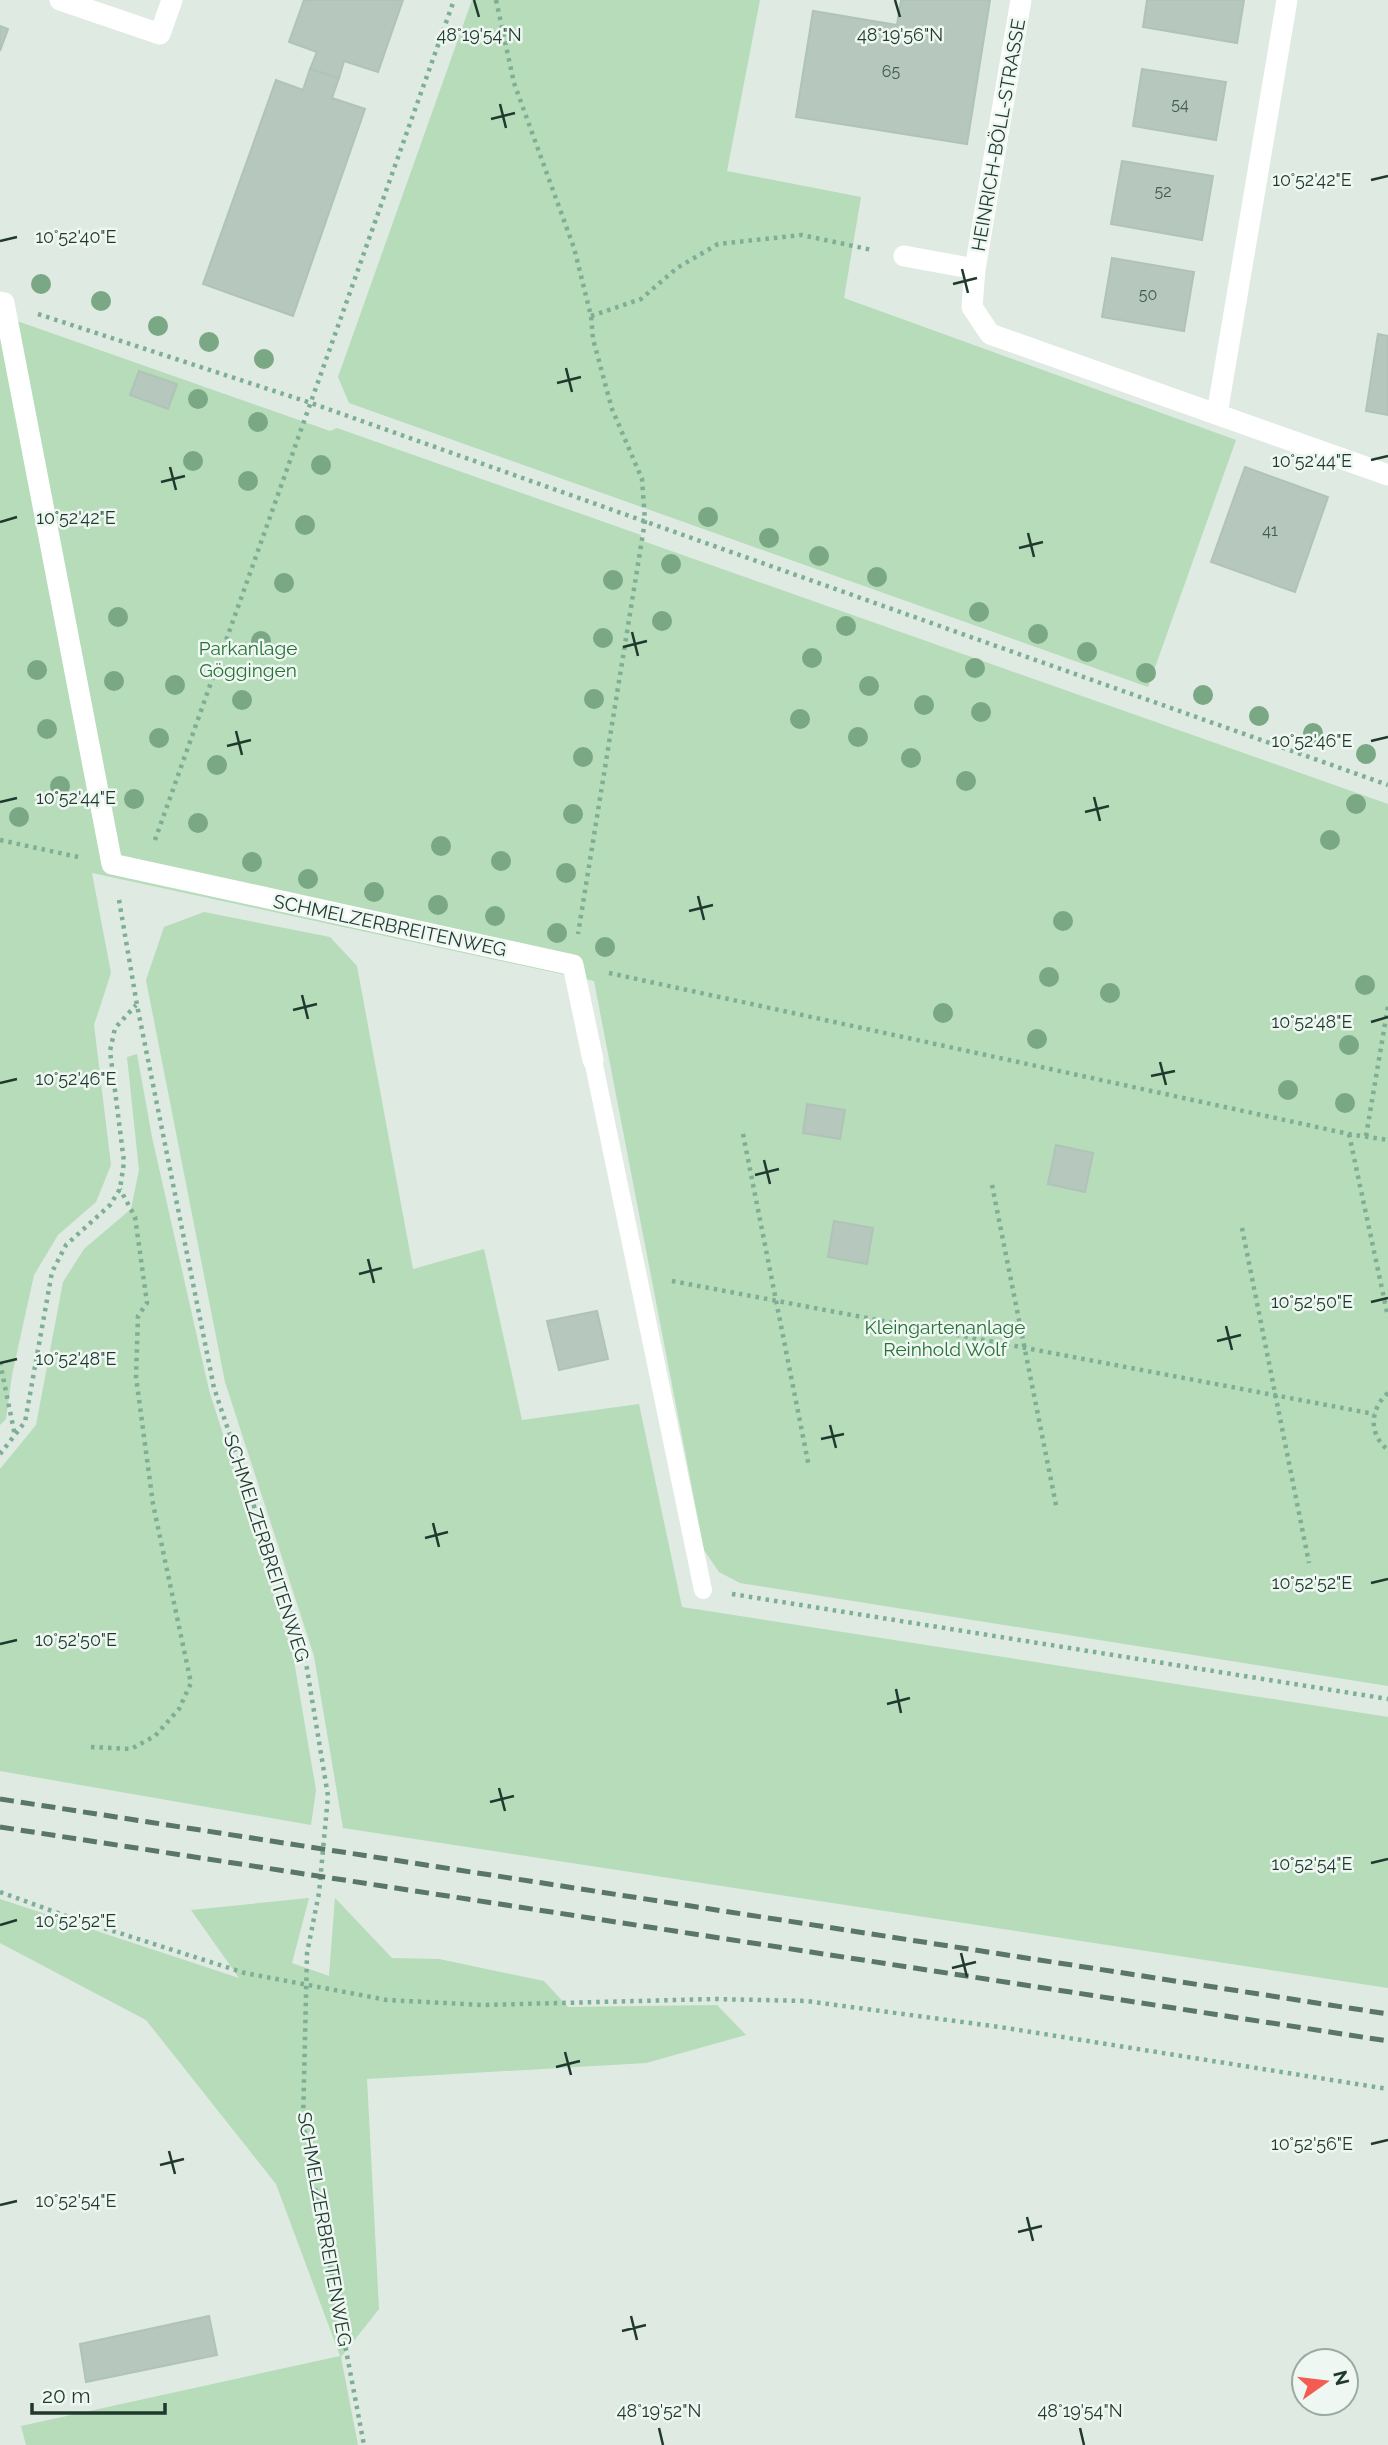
<svg xmlns="http://www.w3.org/2000/svg" width="1388" height="2445" viewBox="0 0 1388 2445" font-family="Raleway,sans-serif">
<style>
.green{fill:#b6dcb9}
.building{fill:#b6c7be;stroke:#b0c3b8;stroke-width:2}
.lines{fill:none;stroke-linecap:round;stroke-linejoin:round}
.path{stroke:#7eae96;stroke-width:4.5;stroke-dasharray:3.5 5;stroke-linecap:butt}
.service{stroke:#fff;stroke-width:18}
.minor{stroke:#fff;stroke-width:21}
.rail{stroke:#597669;stroke-width:5;stroke-dasharray:14 7;stroke-linecap:butt}
.tree{fill:#7aa784}
.ticks{fill:none;stroke:#1f392e;stroke-width:2.5}
.labels{text-anchor:middle;dominant-baseline:central;stroke-width:5;stroke-linejoin:round;paint-order:stroke}
.number-label{font-size:16px;fill:#455c52}
.street-label{font-size:19px;fill:#1f392e;stroke:#eef7f1}
.park-label{font-size:19px;fill:#297138;stroke:#eef7f1}
.ticks-label{font-size:18px;text-anchor:middle;fill:#1f392e;stroke:#eef7f1;stroke-width:5;stroke-linejoin:round;paint-order:stroke}
</style>
<rect width="100%" height="100%" fill="#deeae2"/>
<g class="green">
<path d="M472,0H760L727,171L861,197L844,298L1236,440L1148,687L349,403L338,377Z"/>
<path d="M0,315L330,431L337,428L641,535L640,540L1388,804V1686L740,1583L719,1572L704,1550L594,981L92,873L111,973L94,1025L111,1165L96,1202L58,1235L34,1275L12,1375L6,1419L0,1425Z"/>
<path d="M204,912L330,937L357,966L413,1269L484,1249L522,1420L639,1404L682,1607L1388,1717V1988L343,1828L314,1656L225,1382L146,980L164,927Z"/>
<path d="M137,1054L152,1137L209,1390L293,1655L316,1790L311,1825L0,1771V1469L36,1425L63,1282L84,1249L131,1209L139,1170L127,1057Z"/>
<path d="M309,1898L292,1963L329,1976L335,1898L392,1958L439,1959L544,1981L568,2007L717,2005L746,2035L646,2063L367,2079L379,2309L341,2357L358,2445H26L21,2426L340,2356L276,2184L146,2020L0,1943V1899L239,1978L191,1910Z"/>
</g>
<g class="building">
<path d="M304,0H403L378,72L344,61L339,78L310,69L317,52L289,42Z"/>
<path d="M901,0H990L967,144L796,117L813,11L897,25Z"/>
<path d="M1147,0H1244L1237,43L1143,27Z"/>
<path d="M0,26L8,29L0,51Z"/>
<path d="M310,69L339,78L332,98L365,109L293,316L203,284L276,80L303,90Z"/>
<path d="M1142,69L1226,82L1216,140L1133,126Z"/>
<path d="M1122,161L1213,176L1202,240L1111,224Z"/>
<path d="M1112,258L1194,272L1184,331L1102,317Z"/>
<path d="M1378,334L1388,336V415L1366,411Z"/>
<path d="M139,371L177,384L168,409L130,395Z"/>
<path d="M1245,467L1328,497L1295,592L1211,562Z"/>
<path d="M807,1104L845,1110L840,1139L803,1133Z"/>
<path d="M1056,1145L1093,1153L1085,1192L1048,1184Z"/>
<path d="M834,1221L873,1228L867,1264L828,1257Z"/>
<path d="M597,1311L608,1359L559,1370L547,1321Z"/>
<path d="M209,2316L217,2355L86,2382L80,2344Z"/>
</g>
<g class="lines">
<g class="path">
<path d="M496,0L514,83L574,248L591,316L593,339L612,409L642,479L645,521L578,934"/>
<path d="M38,314L311,403L1388,785"/>
<path d="M591,316L641,299L677,268L718,244L802,235L872,250"/>
<path d="M0,840L78,857"/>
<path d="M155,840L454,0"/>
<path d="M119,900L137,1005L214,1388L305,1657L328,1796L319,1893L307,1953L303,2123L364,2445"/>
<path d="M609,973L1349,1134L1388,1140"/>
<path d="M743,1134L809,1467"/>
<path d="M1349,1134L1388,1317"/>
<path d="M1366,1136L1388,1006"/>
<path d="M992,1185L1057,1510"/>
<path d="M1242,1228L1309,1563"/>
<path d="M672,1281L1374,1414"/>
<path d="M0,1362L15,1436"/>
<path d="M1388,1393C1370,1409 1368,1434 1388,1450"/>
<path d="M0,1454L25,1422L52,1272L66,1245L110,1205L120,1189L124,1162L110,1051L115,1028L136,1005"/>
<path d="M732,1594L1388,1699"/>
<path d="M91,1747L131,1749L155,1736L179,1709L191,1683L153,1504L136,1377L138,1316L147,1303L135,1217L120,1189"/>
<path d="M0,1892L69,1917L245,1973L387,2000L483,2005L715,1999L806,2001L1000,2027L1388,2089"/>
</g>
<path class="service" d="M593,1060L703,1590"/>
<g class="minor">
<path d="M60,0L160,34L172,0"/>
<path d="M904,256L975,269L972,307L990,334L1388,475"/>
<path d="M975,269L1021,0"/>
<path d="M0,302L4,303L112,864L573,965L593,1060"/>
<path d="M1217,414L1287,0"/>
</g>
<g class="rail">
<path d="M0,1799L1388,2014"/>
<path d="M0,1827L1388,2041"/>
</g>
</g>
<g class="tree">
<circle cx="41" cy="284" r="10"/>
<circle cx="101" cy="301" r="10"/>
<circle cx="158" cy="326" r="10"/>
<circle cx="209" cy="342" r="10"/>
<circle cx="264" cy="359" r="10"/>
<circle cx="198" cy="399" r="10"/>
<circle cx="258" cy="422" r="10"/>
<circle cx="193" cy="461" r="10"/>
<circle cx="321" cy="465" r="10"/>
<circle cx="248" cy="481" r="10"/>
<circle cx="708" cy="517" r="10"/>
<circle cx="305" cy="525" r="10"/>
<circle cx="769" cy="538" r="10"/>
<circle cx="819" cy="556" r="10"/>
<circle cx="671" cy="564" r="10"/>
<circle cx="877" cy="577" r="10"/>
<circle cx="613" cy="580" r="10"/>
<circle cx="284" cy="583" r="10"/>
<circle cx="979" cy="612" r="10"/>
<circle cx="118" cy="617" r="10"/>
<circle cx="662" cy="621" r="10"/>
<circle cx="846" cy="626" r="10"/>
<circle cx="1038" cy="634" r="10"/>
<circle cx="603" cy="638" r="10"/>
<circle cx="261" cy="641" r="10"/>
<circle cx="1087" cy="652" r="10"/>
<circle cx="812" cy="658" r="10"/>
<circle cx="975" cy="668" r="10"/>
<circle cx="37" cy="670" r="10"/>
<circle cx="1146" cy="673" r="10"/>
<circle cx="114" cy="681" r="10"/>
<circle cx="175" cy="685" r="10"/>
<circle cx="869" cy="686" r="10"/>
<circle cx="1203" cy="695" r="10"/>
<circle cx="594" cy="699" r="10"/>
<circle cx="242" cy="700" r="10"/>
<circle cx="924" cy="705" r="10"/>
<circle cx="981" cy="712" r="10"/>
<circle cx="1259" cy="716" r="10"/>
<circle cx="800" cy="719" r="10"/>
<circle cx="47" cy="729" r="10"/>
<circle cx="1313" cy="733" r="10"/>
<circle cx="858" cy="737" r="10"/>
<circle cx="159" cy="738" r="10"/>
<circle cx="1366" cy="754" r="10"/>
<circle cx="583" cy="757" r="10"/>
<circle cx="911" cy="758" r="10"/>
<circle cx="217" cy="765" r="10"/>
<circle cx="966" cy="781" r="10"/>
<circle cx="60" cy="786" r="10"/>
<circle cx="134" cy="799" r="10"/>
<circle cx="1356" cy="804" r="10"/>
<circle cx="573" cy="814" r="10"/>
<circle cx="19" cy="817" r="10"/>
<circle cx="198" cy="823" r="10"/>
<circle cx="1330" cy="840" r="10"/>
<circle cx="441" cy="846" r="10"/>
<circle cx="501" cy="861" r="10"/>
<circle cx="252" cy="862" r="10"/>
<circle cx="566" cy="873" r="10"/>
<circle cx="308" cy="879" r="10"/>
<circle cx="374" cy="892" r="10"/>
<circle cx="438" cy="905" r="10"/>
<circle cx="495" cy="916" r="10"/>
<circle cx="1063" cy="921" r="10"/>
<circle cx="557" cy="933" r="10"/>
<circle cx="605" cy="947" r="10"/>
<circle cx="1049" cy="977" r="10"/>
<circle cx="1365" cy="985" r="10"/>
<circle cx="1110" cy="993" r="10"/>
<circle cx="943" cy="1013" r="10"/>
<circle cx="1037" cy="1039" r="10"/>
<circle cx="1349" cy="1045" r="10"/>
<circle cx="1288" cy="1090" r="10"/>
<circle cx="1345" cy="1103" r="10"/>
</g>
<path class="ticks" d="M474,0L479,17M895,0L900,17M500,104L506,128M491,119L515,113M1371,180L1388,176M0,241L17,237M962,269L968,293M953,284L977,278M566,368L572,392M557,383L581,377M1371,460L1388,456M170,467L176,490M161,482L185,476M0,522L17,517M1028,533L1034,557M1019,548L1043,542M632,632L638,656M623,647L647,641M236,731L242,755M1371,741L1388,737M227,746L251,740M1094,797L1100,821M0,802L17,798M1085,812L1109,806M698,896L704,920M689,911L713,905M302,995L308,1019M293,1010L317,1004M1371,1022L1388,1017M1160,1062L1166,1085M1151,1076L1175,1071M0,1083L17,1079M764,1160L770,1184M755,1175L779,1169M368,1259L374,1283M359,1274L382,1268M1371,1302L1388,1298M1226,1326L1232,1350M1217,1341L1241,1335M0,1363L17,1359M830,1425L836,1448M821,1439L844,1434M433,1523L439,1547M425,1538L448,1532M1371,1583L1388,1579M0,1644L17,1640M896,1689L901,1713M887,1704L910,1698M499,1788L505,1811M490,1802L514,1796M1371,1863L1388,1859M0,1925L17,1920M961,1953L967,1977M952,1968L976,1962M565,2052L571,2075M556,2067L580,2061M1371,2144L1388,2140M169,2151L175,2174M160,2165L184,2159M0,2205L17,2201M1027,2217L1033,2241M1018,2232L1042,2226M631,2316L637,2340M622,2331L646,2325M659,2428L663,2445M1080,2428L1084,2445"/>
<g class="labels">
<g class="number-label">
<text x="891" y="71">65</text>
<text x="1180" y="104">54</text>
<text x="1163" y="191">52</text>
<text x="1148" y="294">50</text>
<text x="1270" y="530">41</text>
</g>
<g class="street-label">
<text transform="translate(998 135) rotate(-80)">HEINRICH-BÖLL-STRASSE</text>
<text transform="translate(390 925) rotate(12)">SCHMELZERBREITENWEG</text>
<text transform="translate(267 1548) rotate(72)">SCHMELZERBREITENWEG</text>
<text transform="translate(325 2229) rotate(80)">SCHMELZERBREITENWEG</text>
</g>
<g class="park-label">
<text x="248" y="648">Parkanlage<tspan x="248" dy="22">Göggingen</tspan></text>
<text x="945" y="1327">Kleingartenanlage<tspan x="945" dy="22">Reinhold Wolf</tspan></text>
</g>
</g>
<g class="ticks-label">
<text x="479" y="41">48°19'54"N</text>
<text x="900" y="41">48°19'56"N</text>
<text x="1312" y="186">10°52'42"E</text>
<text x="76" y="243">10°52'40"E</text>
<text x="1312" y="467">10°52'44"E</text>
<text x="76" y="524">10°52'42"E</text>
<text x="1312" y="747">10°52'46"E</text>
<text x="76" y="804">10°52'44"E</text>
<text x="1312" y="1028">10°52'48"E</text>
<text x="76" y="1085">10°52'46"E</text>
<text x="1312" y="1308">10°52'50"E</text>
<text x="76" y="1365">10°52'48"E</text>
<text x="1312" y="1589">10°52'52"E</text>
<text x="76" y="1646">10°52'50"E</text>
<text x="1312" y="1870">10°52'54"E</text>
<text x="76" y="1927">10°52'52"E</text>
<text x="1312" y="2150">10°52'56"E</text>
<text x="76" y="2207">10°52'54"E</text>
<text x="659" y="2417">48°19'52"N</text>
<text x="1080" y="2417">48°19'54"N</text>
</g>
<g transform="translate(1325 2382) rotate(76)"><circle r="33" fill="#eef7f1" stroke="#9baba3" stroke-width="2"/>
<path d="M0-5L12 26L0 18L-12 26Z" fill="#f45c52"/>
<text y="-10" font-size="19" font-weight="bold" text-anchor="middle" fill="#1f392e">N</text>
</g>
<path d="M32 2403v10h133v-10" fill="none" stroke="#1f392e" stroke-width="3.5"/>
<text x="42" y="2403" font-size="21" fill="#1f392e" stroke="#eef7f1" stroke-width="5" paint-order="stroke">20 m</text>
</svg>
